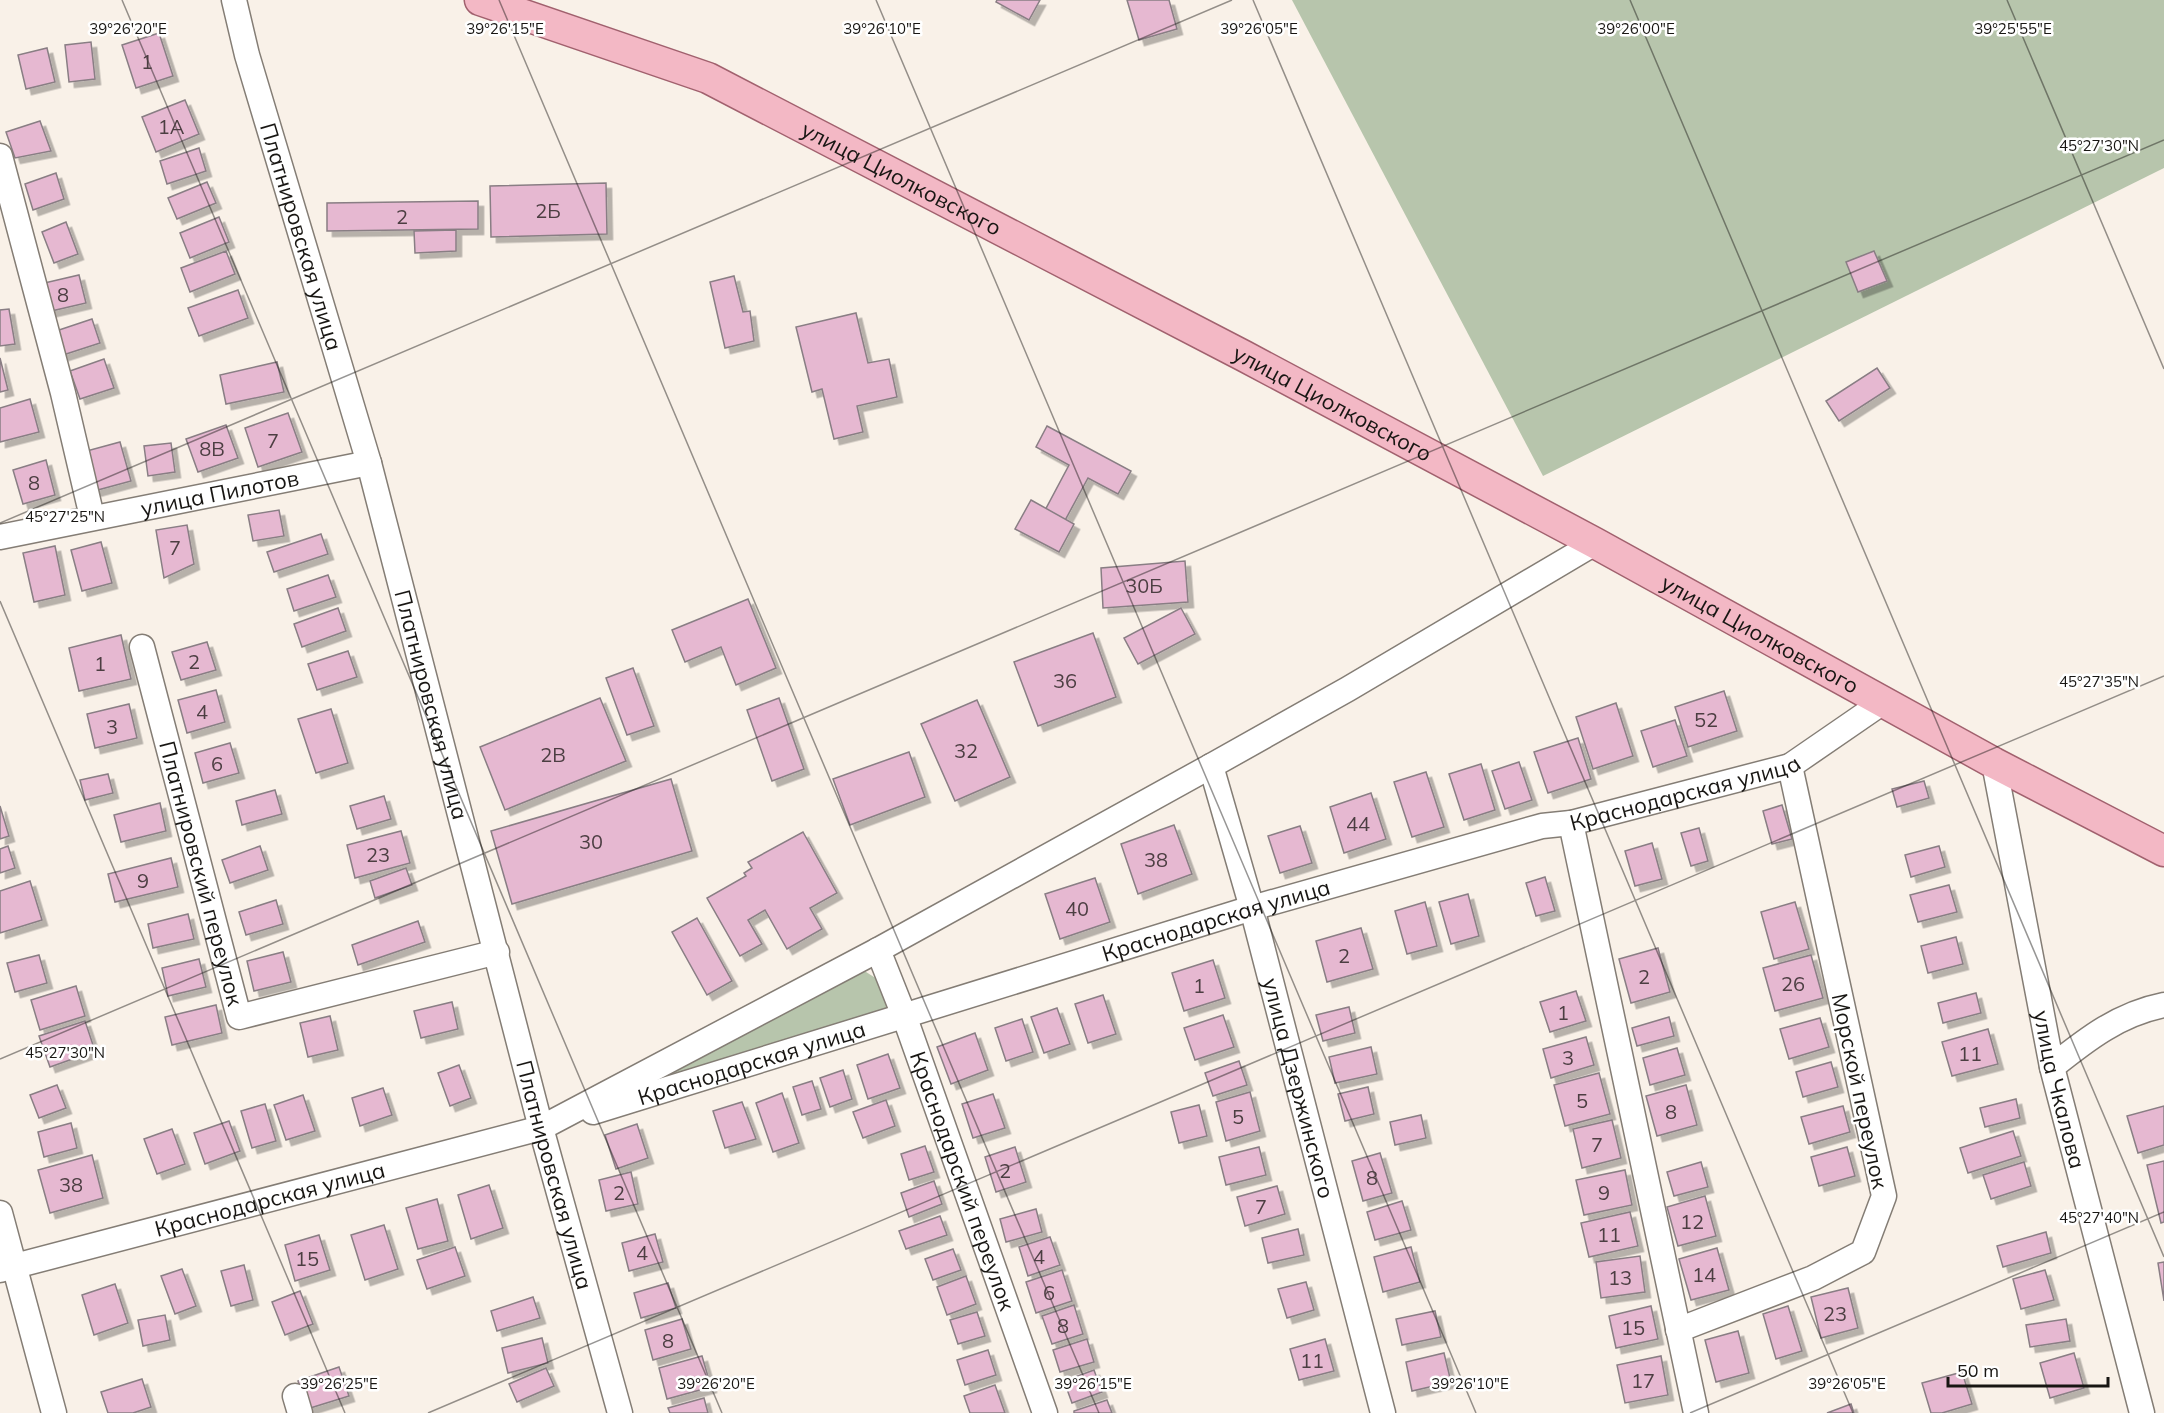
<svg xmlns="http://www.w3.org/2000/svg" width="2164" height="1413" viewBox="0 0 2164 1413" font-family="Mulish,sans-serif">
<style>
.green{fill:#b7c5ac}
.building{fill:#e6b8d1;stroke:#897e84;stroke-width:1.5;filter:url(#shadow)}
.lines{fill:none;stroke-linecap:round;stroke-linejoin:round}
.minor-casing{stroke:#847d75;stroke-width:27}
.major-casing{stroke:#a1616e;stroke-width:33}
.minor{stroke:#fff;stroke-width:24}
.major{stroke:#f3b8c5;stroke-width:30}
.ticks{fill:none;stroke:#181613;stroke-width:1.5;stroke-opacity:0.45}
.labels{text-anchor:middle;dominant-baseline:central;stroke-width:5;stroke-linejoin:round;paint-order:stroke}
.number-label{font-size:20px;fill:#4c3e42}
.street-label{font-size:22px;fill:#181613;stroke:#fff}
.ticks-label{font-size:15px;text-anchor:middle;fill:#181613;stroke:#fff;stroke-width:5;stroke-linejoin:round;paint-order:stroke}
</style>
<defs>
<filter id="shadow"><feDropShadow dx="5.5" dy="5.5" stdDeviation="0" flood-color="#0004"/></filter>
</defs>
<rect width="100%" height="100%" fill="#f9f1e8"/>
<g class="green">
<path d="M1292,0H2164V168L1543,476Z"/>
<path d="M855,965L885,984L892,1011L635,1091Z"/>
</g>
<g class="building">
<path d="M997,0H1040L1029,20L996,2Z"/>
<path d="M1127,0H1169L1177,29L1139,40Z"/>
<path d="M159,33L173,76L136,88L122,45Z"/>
<path d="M91,42L95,79L69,82L65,45Z"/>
<path d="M47,48L55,82L26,89L18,55Z"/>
<path d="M185,100L199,134L156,152L142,117Z"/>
<path d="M40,121L51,151L15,158L6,132Z"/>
<path d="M199,148L206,171L167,184L160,161Z"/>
<path d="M56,173L64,199L33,210L25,184Z"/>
<path d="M207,182L216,203L177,219L168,198Z"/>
<path d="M606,183L607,234L491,237L490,186Z"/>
<path d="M478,201V229L327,231V203Z"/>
<path d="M219,217L229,242L190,258L180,233Z"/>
<path d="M66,222L78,254L54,263L42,232Z"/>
<path d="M456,230V251L415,253L414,231Z"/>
<path d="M226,251L235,274L190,292L181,268Z"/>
<path d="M1874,251L1887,281L1858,292L1846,262Z"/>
<path d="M79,275L86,303L47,312L40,284Z"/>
<path d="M734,276L743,312L750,311L754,341L725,348L710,282Z"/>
<path d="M238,290L248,318L199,336L188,308Z"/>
<path d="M9,309L15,344L0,346V310Z"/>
<path d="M856,313L868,363L889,359L897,397L857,406L863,432L834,439L822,389L812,392L796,327Z"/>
<path d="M92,319L100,343L63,355L56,331Z"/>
<path d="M0,358L8,390L0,392Z"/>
<path d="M104,359L114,388L80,399L70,371Z"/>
<path d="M277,362L284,392L226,404L220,375Z"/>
<path d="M1877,368L1890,388L1839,421L1826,401Z"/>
<path d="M30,399L39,432L0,442V408Z"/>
<path d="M288,413L302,452L258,467L245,428Z"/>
<path d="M226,425L238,458L198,472L186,439Z"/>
<path d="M1047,426L1131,471L1118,494L1088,478L1063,524L1043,514L1069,465L1036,447Z"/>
<path d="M120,442L131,481L94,491L83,452Z"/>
<path d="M171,443L175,472L148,476L144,446Z"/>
<path d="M46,460L55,495L23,504L13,470Z"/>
<path d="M1031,500L1074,524L1059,552L1015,529Z"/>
<path d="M279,510L284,536L253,541L248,515Z"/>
<path d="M187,525L194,564L164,578L156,530Z"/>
<path d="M321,534L328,554L274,572L267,552Z"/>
<path d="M101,542L112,583L82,591L71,550Z"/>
<path d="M55,546L65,595L34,602L23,553Z"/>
<path d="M1185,561L1188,602L1103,608L1101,568Z"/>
<path d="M328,575L336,597L294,611L287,589Z"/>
<path d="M748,599L776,668L736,685L721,647L685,662L672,630Z"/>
<path d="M338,608L346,631L302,647L294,624Z"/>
<path d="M1181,608L1195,634L1138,664L1124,638Z"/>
<path d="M1093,633L1116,697L1038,726L1014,662Z"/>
<path d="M121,635L131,679L79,691L69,648Z"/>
<path d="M207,642L216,670L181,680L172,652Z"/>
<path d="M348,651L357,677L317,690L308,664Z"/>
<path d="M633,668L654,726L627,735L606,678Z"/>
<path d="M216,690L225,722L187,733L178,700Z"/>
<path d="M1724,691L1737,731L1688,747L1675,707Z"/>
<path d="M600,698L626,761L505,810L480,747Z"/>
<path d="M779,698L804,769L772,781L747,710Z"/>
<path d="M977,700L1010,777L955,801L921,724Z"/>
<path d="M1616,703L1633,756L1593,769L1576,717Z"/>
<path d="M129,704L137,738L95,748L87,714Z"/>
<path d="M331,709L348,763L316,773L298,719Z"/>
<path d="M1675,720L1687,756L1653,767L1641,731Z"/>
<path d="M1578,738L1591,779L1548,793L1534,752Z"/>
<path d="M230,743L239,773L203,783L195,753Z"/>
<path d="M909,752L925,797L850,825L833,779Z"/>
<path d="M1519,762L1532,800L1505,809L1492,771Z"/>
<path d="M1481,764L1495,810L1464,820L1449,774Z"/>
<path d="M1426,772L1444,827L1412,837L1394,782Z"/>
<path d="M108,774L113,793L85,800L80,780Z"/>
<path d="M671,779L692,851L512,904L491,831Z"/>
<path d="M1924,781L1929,798L1897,807L1892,789Z"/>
<path d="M275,790L282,814L242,825L236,801Z"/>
<path d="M1371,793L1386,839L1344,853L1330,807Z"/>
<path d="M384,796L391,819L357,829L350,806Z"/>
<path d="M160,803L166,831L121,842L114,815Z"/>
<path d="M1782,805L1792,839L1772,844L1763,811Z"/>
<path d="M0,806L9,836L0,839Z"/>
<path d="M1174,825L1192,874L1138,894L1121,844Z"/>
<path d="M1300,826L1312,863L1280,873L1268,836Z"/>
<path d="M1699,828L1708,861L1691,866L1681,833Z"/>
<path d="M401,831L410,863L355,878L347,845Z"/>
<path d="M803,832L837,893L810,908L822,929L787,949L765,910L748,920L762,944L740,956L707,898L746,876L744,873L752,868L748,862Z"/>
<path d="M1652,843L1662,879L1635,886L1625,851Z"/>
<path d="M8,846L15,868L0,873V849Z"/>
<path d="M260,846L268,870L230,883L222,860Z"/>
<path d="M1939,846L1945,867L1911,877L1905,855Z"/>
<path d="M171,858L178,887L115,902L108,874Z"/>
<path d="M406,868L412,885L375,898L370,881Z"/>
<path d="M1545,877L1555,911L1536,916L1526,883Z"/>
<path d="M1095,878L1110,922L1060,939L1045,894Z"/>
<path d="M30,881L42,920L0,933V891Z"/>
<path d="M1949,885L1957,912L1918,922L1910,895Z"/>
<path d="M1468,894L1479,936L1451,944L1439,902Z"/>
<path d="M276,900L283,924L246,935L239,912Z"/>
<path d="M1425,902L1437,946L1407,954L1395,911Z"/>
<path d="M1795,902L1809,949L1774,959L1761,912Z"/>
<path d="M188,914L194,939L153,948L148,924Z"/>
<path d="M697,918L732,981L707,995L672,932Z"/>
<path d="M418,921L425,942L358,965L352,945Z"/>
<path d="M1361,928L1373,969L1327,982L1316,941Z"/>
<path d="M1956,937L1963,964L1928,973L1921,946Z"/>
<path d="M1658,948L1670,992L1631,1003L1619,959Z"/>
<path d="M283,952L291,982L254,991L247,961Z"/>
<path d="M39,955L47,983L15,992L7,963Z"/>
<path d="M1811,955L1823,998L1775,1011L1763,968Z"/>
<path d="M199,959L206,987L168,996L162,968Z"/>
<path d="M1213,960L1225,998L1184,1011L1172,973Z"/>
<path d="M76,986L85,1016L40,1030L31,1000Z"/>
<path d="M1576,991L1586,1021L1550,1032L1540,1002Z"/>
<path d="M1976,993L1981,1013L1943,1023L1938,1003Z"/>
<path d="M1103,995L1116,1034L1088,1043L1075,1004Z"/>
<path d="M452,1002L458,1029L421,1038L414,1011Z"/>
<path d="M216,1005L222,1033L172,1045L165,1017Z"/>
<path d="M1349,1007L1355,1033L1323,1041L1316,1015Z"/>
<path d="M1057,1008L1070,1044L1044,1053L1031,1017Z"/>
<path d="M1223,1015L1234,1047L1195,1060L1184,1028Z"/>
<path d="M330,1016L338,1050L308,1057L300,1023Z"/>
<path d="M1669,1017L1674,1036L1637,1046L1632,1028Z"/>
<path d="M1820,1018L1829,1047L1789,1059L1780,1029Z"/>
<path d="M1022,1019L1033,1052L1006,1061L995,1028Z"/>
<path d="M85,1021L95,1051L50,1067L39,1036Z"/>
<path d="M1988,1029L1998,1064L1952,1076L1942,1042Z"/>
<path d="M975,1033L988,1070L951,1084L937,1047Z"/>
<path d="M1586,1037L1594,1065L1551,1078L1543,1049Z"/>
<path d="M1371,1047L1377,1074L1335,1083L1329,1057Z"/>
<path d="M1677,1048L1685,1075L1650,1085L1643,1058Z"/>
<path d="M888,1054L900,1088L868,1099L857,1065Z"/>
<path d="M1239,1061L1247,1085L1213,1096L1205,1073Z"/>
<path d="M1831,1062L1838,1087L1803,1097L1796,1072Z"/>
<path d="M459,1065L471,1098L450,1106L438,1073Z"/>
<path d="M843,1070L852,1099L830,1107L820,1078Z"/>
<path d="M1599,1073L1610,1114L1565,1126L1554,1085Z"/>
<path d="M812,1081L821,1109L802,1115L793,1087Z"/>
<path d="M57,1085L66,1108L39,1118L30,1095Z"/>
<path d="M1686,1085L1697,1125L1657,1136L1646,1096Z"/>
<path d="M1368,1087L1374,1114L1345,1121L1338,1094Z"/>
<path d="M383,1088L392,1115L360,1126L352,1098Z"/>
<path d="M1250,1092L1260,1131L1226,1141L1216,1102Z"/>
<path d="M782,1093L799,1143L773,1152L756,1103Z"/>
<path d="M993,1094L1005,1128L973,1138L962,1104Z"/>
<path d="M303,1095L315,1131L286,1140L274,1105Z"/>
<path d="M2016,1099L2020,1118L1985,1127L1980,1108Z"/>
<path d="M886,1100L895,1126L863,1138L853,1112Z"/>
<path d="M742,1102L756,1139L725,1148L713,1111Z"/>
<path d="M265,1104L276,1141L252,1148L241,1111Z"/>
<path d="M1199,1105L1207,1136L1179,1143L1171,1112Z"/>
<path d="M1843,1106L1850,1132L1809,1144L1801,1117Z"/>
<path d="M2164,1106V1145L2138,1153L2127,1116Z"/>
<path d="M1421,1115L1426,1138L1395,1145L1390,1122Z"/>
<path d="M1612,1120L1621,1158L1582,1168L1573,1129Z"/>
<path d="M229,1121L240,1151L205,1164L194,1133Z"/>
<path d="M71,1123L77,1148L44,1157L38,1132Z"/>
<path d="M637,1124L648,1158L616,1169L605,1135Z"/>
<path d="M172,1129L185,1164L157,1174L144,1139Z"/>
<path d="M2013,1131L2021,1156L1968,1173L1960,1148Z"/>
<path d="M925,1146L934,1172L909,1180L901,1154Z"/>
<path d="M1015,1147L1026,1182L996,1192L985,1157Z"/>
<path d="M1259,1147L1266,1175L1226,1185L1219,1157Z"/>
<path d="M1847,1147L1855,1176L1819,1186L1811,1157Z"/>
<path d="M1380,1153L1392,1193L1363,1201L1352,1161Z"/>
<path d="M92,1155L103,1198L50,1213L38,1170Z"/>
<path d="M2164,1161V1222L2161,1223L2147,1165Z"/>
<path d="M1701,1162L1708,1187L1674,1196L1667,1172Z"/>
<path d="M2024,1162L2031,1186L1991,1199L1983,1175Z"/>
<path d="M1625,1170L1632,1205L1584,1215L1576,1180Z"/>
<path d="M631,1172L638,1204L606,1211L599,1180Z"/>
<path d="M934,1181L942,1204L909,1217L901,1193Z"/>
<path d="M489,1185L503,1228L471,1239L458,1195Z"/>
<path d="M1277,1186L1285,1214L1245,1226L1237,1197Z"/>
<path d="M1705,1196L1716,1236L1678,1246L1667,1207Z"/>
<path d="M437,1199L448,1241L418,1249L406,1208Z"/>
<path d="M1402,1201L1411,1230L1375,1240L1367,1212Z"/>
<path d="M1036,1209L1042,1232L1006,1242L1000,1219Z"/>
<path d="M1630,1212L1638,1246L1589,1257L1581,1223Z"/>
<path d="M940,1216L947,1235L906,1249L899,1231Z"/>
<path d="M384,1225L398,1269L365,1280L351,1235Z"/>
<path d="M1298,1229L1304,1255L1268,1263L1262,1238Z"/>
<path d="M2046,1232L2051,1253L2003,1267L1997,1246Z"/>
<path d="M655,1234L663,1262L629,1271L622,1243Z"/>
<path d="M319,1235L330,1270L295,1281L285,1245Z"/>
<path d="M1050,1237L1060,1265L1028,1276L1019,1247Z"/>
<path d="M455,1247L465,1276L427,1289L417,1260Z"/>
<path d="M1411,1247L1420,1282L1383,1292L1374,1257Z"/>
<path d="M1717,1248L1729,1290L1691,1300L1679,1259Z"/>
<path d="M953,1249L961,1270L933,1280L925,1259Z"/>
<path d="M1640,1256L1645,1292L1601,1298L1596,1262Z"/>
<path d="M2164,1262V1301L2158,1263Z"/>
<path d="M244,1265L253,1300L231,1306L221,1271Z"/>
<path d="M182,1269L196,1306L175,1314L161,1276Z"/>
<path d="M1062,1270L1072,1301L1036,1313L1026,1282Z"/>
<path d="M2045,1270L2054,1300L2021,1309L2013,1279Z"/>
<path d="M966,1276L976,1304L947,1315L937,1287Z"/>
<path d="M1306,1282L1314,1310L1287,1318L1278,1289Z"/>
<path d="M668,1283L676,1308L641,1318L634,1293Z"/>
<path d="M115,1284L128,1323L94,1335L82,1295Z"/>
<path d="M1848,1288L1858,1328L1821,1338L1811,1297Z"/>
<path d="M300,1291L313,1324L285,1335L272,1302Z"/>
<path d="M533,1297L540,1318L497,1331L491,1311Z"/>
<path d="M1074,1305L1083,1334L1052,1344L1042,1316Z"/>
<path d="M1651,1306L1658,1339L1616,1348L1609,1316Z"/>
<path d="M1788,1306L1802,1351L1776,1359L1763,1314Z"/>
<path d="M1435,1311L1441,1337L1402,1345L1396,1319Z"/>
<path d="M977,1312L985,1336L958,1344L950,1320Z"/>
<path d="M165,1315L170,1340L143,1346L138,1320Z"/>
<path d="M682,1319L691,1349L653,1360L645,1330Z"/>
<path d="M2066,1319L2070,1341L2030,1347L2026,1325Z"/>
<path d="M1738,1331L1749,1373L1716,1382L1705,1340Z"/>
<path d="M542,1338L548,1363L508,1373L502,1348Z"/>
<path d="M1087,1339L1094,1362L1060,1372L1053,1350Z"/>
<path d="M1325,1339L1334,1371L1299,1380L1290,1349Z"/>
<path d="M988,1350L996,1375L965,1385L957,1360Z"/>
<path d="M1444,1353L1451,1382L1412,1391L1406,1362Z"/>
<path d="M2074,1353L2084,1388L2050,1398L2040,1363Z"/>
<path d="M702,1356L711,1387L667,1399L659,1368Z"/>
<path d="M1661,1356L1668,1395L1625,1403L1617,1365Z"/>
<path d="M339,1367L349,1396L307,1409L298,1381Z"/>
<path d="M546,1368L554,1386L517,1402L509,1384Z"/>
<path d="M1094,1370L1102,1392L1072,1403L1064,1381Z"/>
<path d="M1962,1372L1972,1404L1942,1413H1931L1922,1383Z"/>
<path d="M142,1379L151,1407L133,1413H108L101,1392Z"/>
<path d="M995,1385L1005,1413H970L964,1396Z"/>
<path d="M704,1398L708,1413H670L668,1408Z"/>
<path d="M1107,1400L1112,1413H1074V1411Z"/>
<path d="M1851,1404L1854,1413H1827Z"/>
</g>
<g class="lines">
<defs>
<g id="minor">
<path id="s1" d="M234,0L247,55L369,463L541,1128L620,1413"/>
<path d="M0,156L63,393L92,517"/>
<path id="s2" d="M0,537L369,463"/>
<path id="s3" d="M142,647L239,1017L497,952"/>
<path id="s4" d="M1994,763L2052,1067L2142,1413"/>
<path id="s5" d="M1211,766L1252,908L1383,1413"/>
<path d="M1571,823L1696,1413"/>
<path id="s6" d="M878,950L905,1018L1045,1413"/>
<path d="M2052,1067C2087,1039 2119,1014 2164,1005"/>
<path id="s7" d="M593,1112L1252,908L1542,826L1571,823L1790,766L1883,702"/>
<path d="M0,1213L54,1413"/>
<path id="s8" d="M0,1270L541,1128L878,950L1211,766L1348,689L1595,543"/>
<path d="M1678,1330L1813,1278L1863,1252L1884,1196L1790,766"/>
<path d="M295,1396L300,1413"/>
</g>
<g id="major">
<path id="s9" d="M480,0L708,78L1244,356L1595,543L1994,763L2164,851"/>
</g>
</defs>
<use href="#minor" class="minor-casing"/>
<use href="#major" class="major-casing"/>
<use href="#minor" class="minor"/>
<use href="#major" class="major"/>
</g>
<path class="ticks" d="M122,0L722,1413M499,0L1099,1413M876,0L1476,1413M1253,0L1853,1413M1630,0L2164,1257M2007,0L2164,369M0,523L1232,0M0,601L345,1413M0,1059L2164,140M428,1413L2164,676M1690,1413L2164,1212"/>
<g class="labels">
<g class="number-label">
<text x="147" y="61">1</text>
<text x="171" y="126">1А</text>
<text x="548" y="210">2Б</text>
<text x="402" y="216">2</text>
<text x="63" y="294">8</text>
<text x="273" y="440">7</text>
<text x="212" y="448">8В</text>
<text x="34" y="482">8</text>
<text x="175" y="547">7</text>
<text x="1144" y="585">30Б</text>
<text x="194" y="661">2</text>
<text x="100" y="663">1</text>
<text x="1065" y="680">36</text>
<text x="202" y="711">4</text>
<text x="1706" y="719">52</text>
<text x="112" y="726">3</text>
<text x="966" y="750">32</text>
<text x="553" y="754">2В</text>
<text x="217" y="763">6</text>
<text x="1358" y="823">44</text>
<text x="591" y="841">30</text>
<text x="378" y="854">23</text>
<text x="1156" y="859">38</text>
<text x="143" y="880">9</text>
<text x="1077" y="908">40</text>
<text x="1344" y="955">2</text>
<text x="1644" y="976">2</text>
<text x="1793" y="983">26</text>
<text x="1199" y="985">1</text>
<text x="1563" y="1012">1</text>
<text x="1970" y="1053">11</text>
<text x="1568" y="1057">3</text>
<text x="1582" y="1100">5</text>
<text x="1671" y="1111">8</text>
<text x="1238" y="1116">5</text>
<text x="1597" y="1144">7</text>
<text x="1005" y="1170">2</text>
<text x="1372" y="1177">8</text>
<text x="71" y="1184">38</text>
<text x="619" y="1192">2</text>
<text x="1604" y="1192">9</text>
<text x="1261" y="1206">7</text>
<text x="1692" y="1221">12</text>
<text x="1609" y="1234">11</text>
<text x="642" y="1252">4</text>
<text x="1039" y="1256">4</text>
<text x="307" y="1258">15</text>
<text x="1704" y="1274">14</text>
<text x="1620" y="1277">13</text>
<text x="1049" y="1292">6</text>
<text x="1835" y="1313">23</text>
<text x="1063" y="1325">8</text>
<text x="1633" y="1327">15</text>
<text x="668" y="1340">8</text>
<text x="1312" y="1360">11</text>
<text x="1643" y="1380">17</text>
</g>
<g class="street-label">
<text stroke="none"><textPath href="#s9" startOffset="459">улица Циолковского</textPath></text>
<text stroke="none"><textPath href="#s1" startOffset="246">Платнировская улица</textPath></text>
<text stroke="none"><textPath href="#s9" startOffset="945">улица Циолковского</textPath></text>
<text stroke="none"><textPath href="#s2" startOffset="224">улица Пилотов</textPath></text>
<text stroke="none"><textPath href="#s9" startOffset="1431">улица Циолковского</textPath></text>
<text stroke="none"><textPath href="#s1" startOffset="732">Платнировская улица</textPath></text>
<text stroke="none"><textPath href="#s7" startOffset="1138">Краснодарская улица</textPath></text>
<text stroke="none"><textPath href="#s3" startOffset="234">Платнировский переулок</textPath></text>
<text stroke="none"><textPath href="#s7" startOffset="652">Краснодарская улица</textPath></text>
<text stroke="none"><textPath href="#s7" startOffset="166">Краснодарская улица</textPath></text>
<text stroke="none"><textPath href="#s5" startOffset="334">улица Дзержинского</textPath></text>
<text stroke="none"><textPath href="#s4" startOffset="333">улица Чкалова</textPath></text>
<text transform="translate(1860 1091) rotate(78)">Морской переулок</text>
<text stroke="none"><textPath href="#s1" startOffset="1218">Платнировская улица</textPath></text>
<text stroke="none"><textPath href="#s6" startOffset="246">Краснодарский переулок</textPath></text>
<text stroke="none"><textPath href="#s8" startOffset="279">Краснодарская улица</textPath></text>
</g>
</g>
<g class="ticks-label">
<text x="128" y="34">39°26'20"E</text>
<text x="505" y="34">39°26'15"E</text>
<text x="882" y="34">39°26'10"E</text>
<text x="1259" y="34">39°26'05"E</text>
<text x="1636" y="34">39°26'00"E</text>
<text x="2013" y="34">39°25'55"E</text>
<text x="2099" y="151">45°27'30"N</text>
<text x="65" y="522">45°27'25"N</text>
<text x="2099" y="687">45°27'35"N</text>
<text x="65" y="1058">45°27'30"N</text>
<text x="2099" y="1223">45°27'40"N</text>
<text x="339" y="1389">39°26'25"E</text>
<text x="716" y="1389">39°26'20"E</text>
<text x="1093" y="1389">39°26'15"E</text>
<text x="1470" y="1389">39°26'10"E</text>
<text x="1847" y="1389">39°26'05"E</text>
</g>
<path d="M1948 1377v9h160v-9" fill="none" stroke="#181613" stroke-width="3"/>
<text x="1957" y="1377" font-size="18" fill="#181613" stroke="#ffffff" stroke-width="4.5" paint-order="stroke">50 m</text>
</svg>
